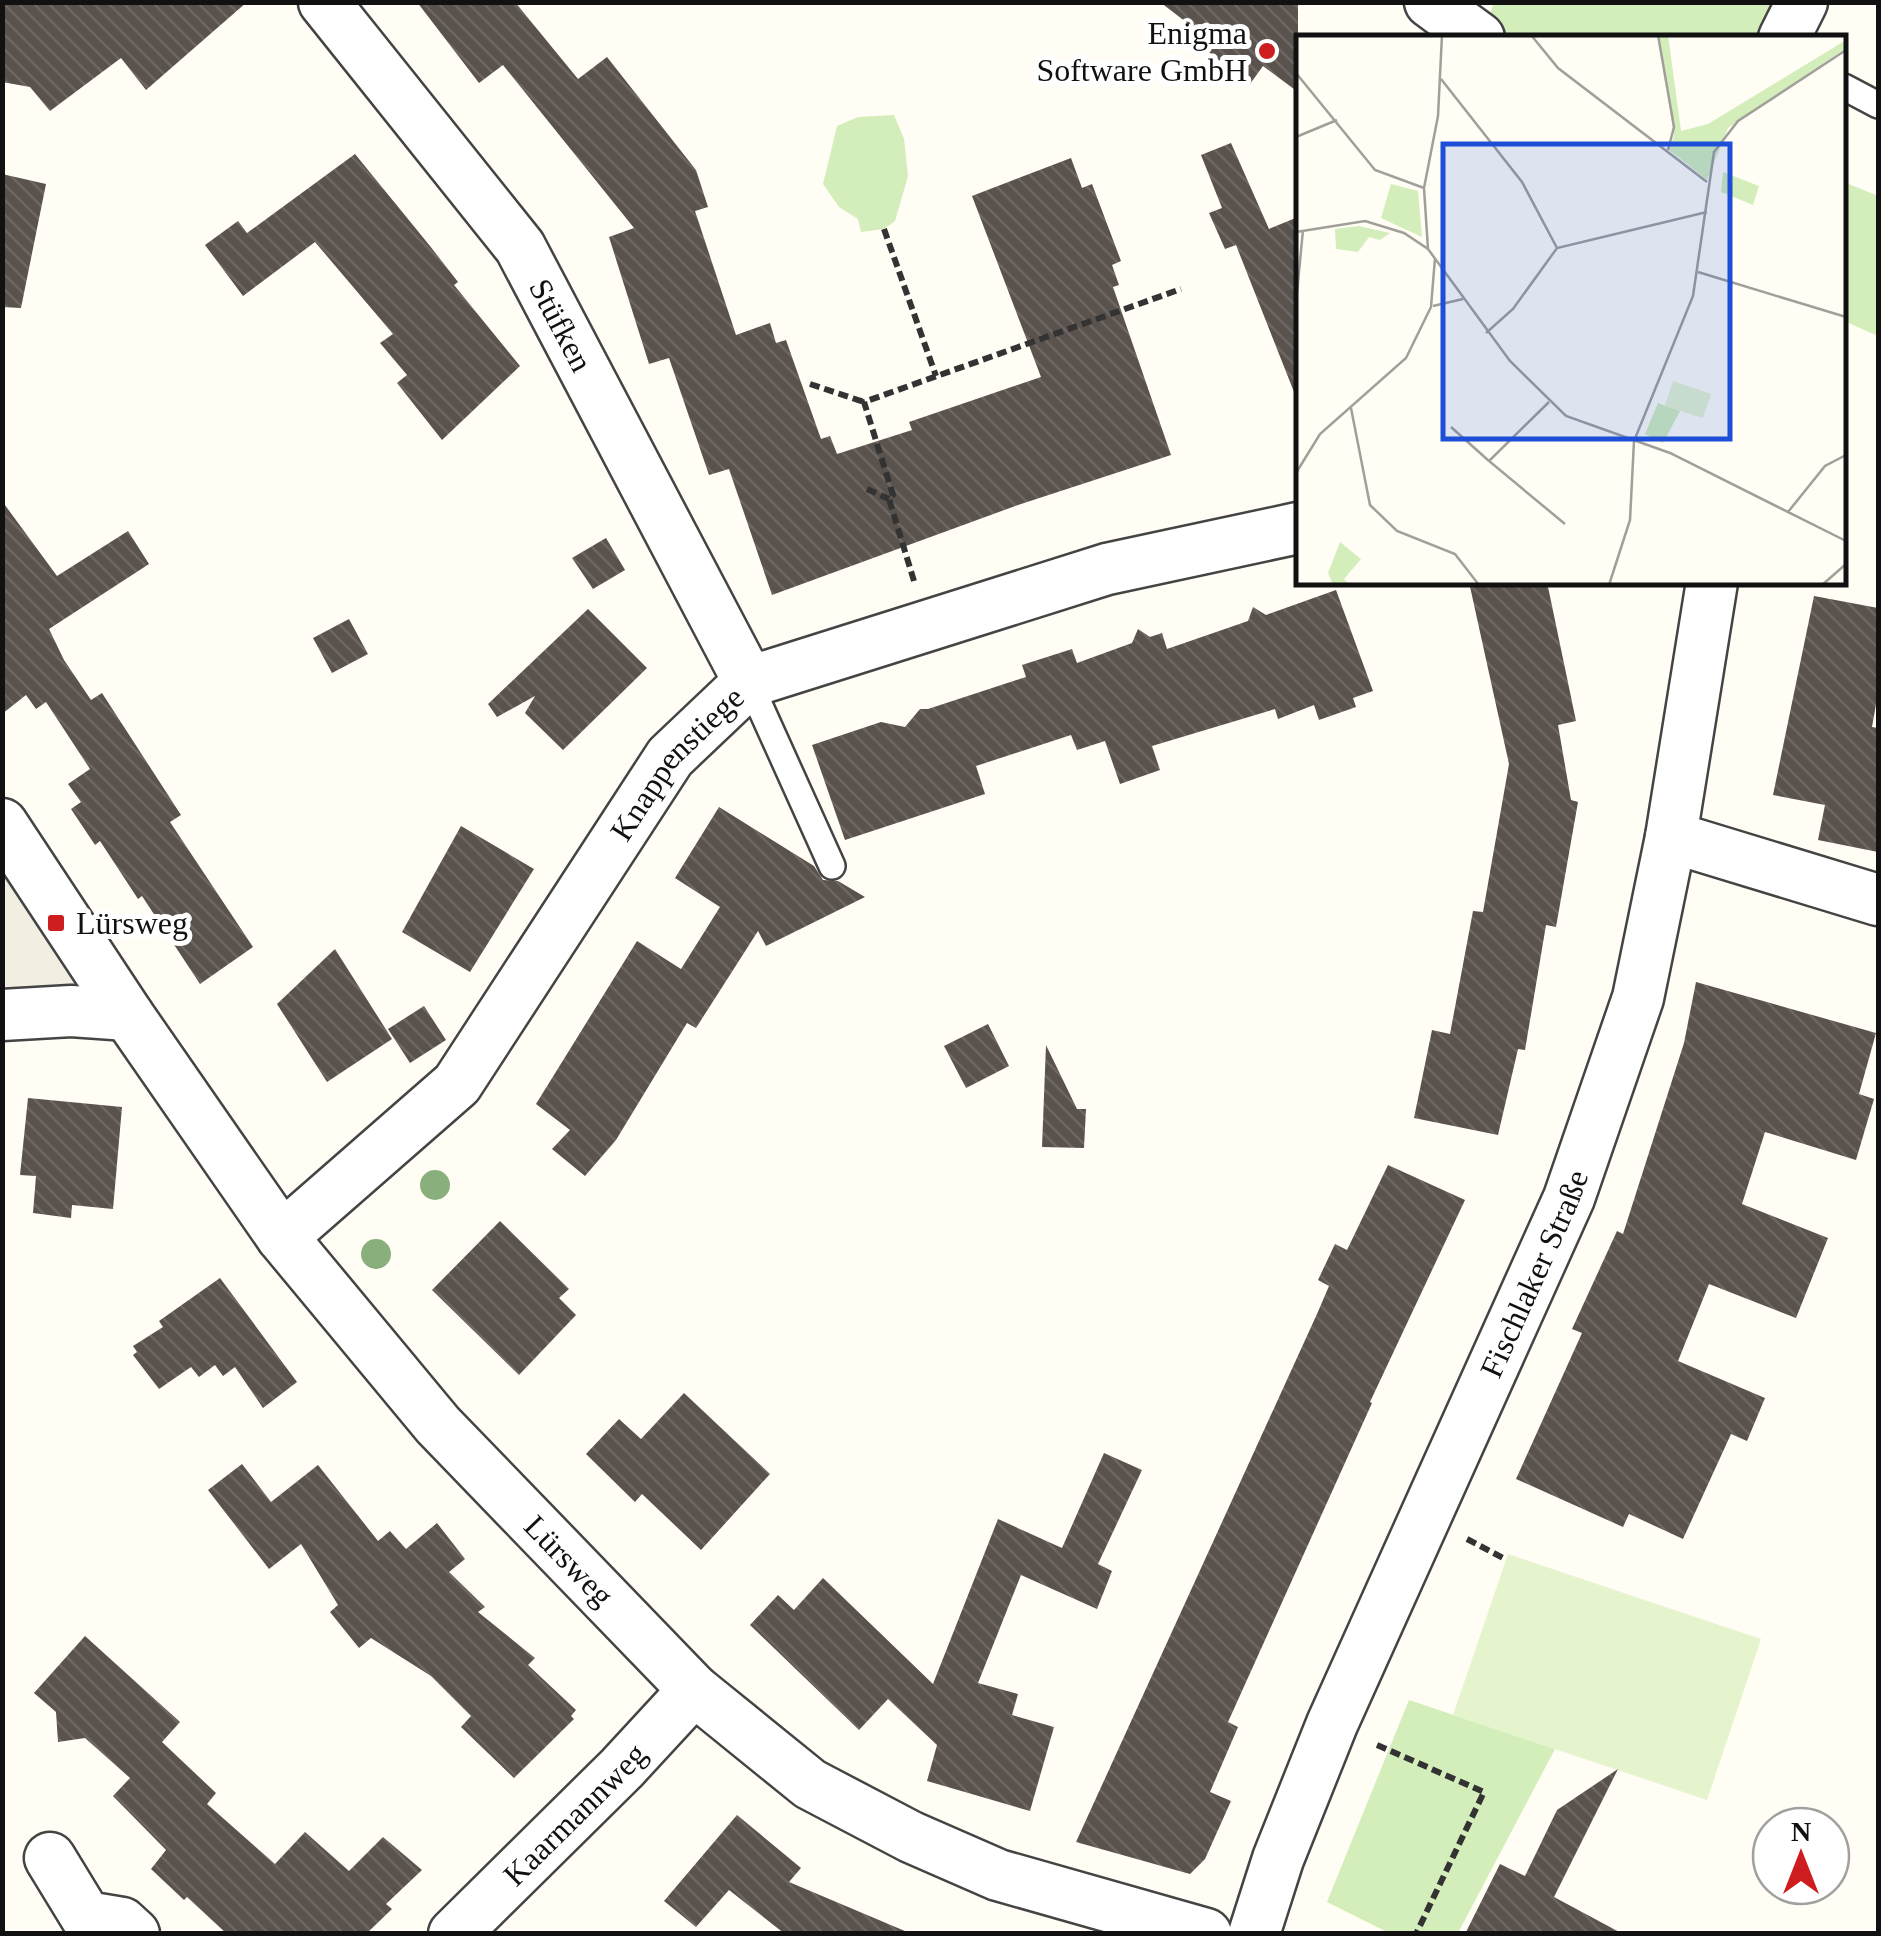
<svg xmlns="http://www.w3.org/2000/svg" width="1881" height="1936" viewBox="0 0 1881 1936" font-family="Georgia,serif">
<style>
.green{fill:#d3eeba}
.pitch{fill:#e5f4cd}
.plaza{fill:#f2eee1}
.building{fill:url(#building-back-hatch)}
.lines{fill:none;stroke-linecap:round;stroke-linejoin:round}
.service-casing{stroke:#444;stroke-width:30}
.minor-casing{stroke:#444;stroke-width:55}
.path{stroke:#333;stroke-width:6;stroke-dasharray:10 5;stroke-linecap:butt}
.service{stroke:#fff;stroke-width:25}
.minor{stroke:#fff;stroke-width:50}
.tree{fill:#89af7c}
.poi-dot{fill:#cd1d1f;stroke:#fff;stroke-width:4}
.labels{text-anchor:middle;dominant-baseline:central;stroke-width:10;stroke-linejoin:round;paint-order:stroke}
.poi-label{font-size:32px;fill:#111;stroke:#fff;text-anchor:end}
.street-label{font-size:32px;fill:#111;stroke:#fff}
.inset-road{fill:none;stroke:#a09f99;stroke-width:2.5}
.view{fill:#1d4ed8;fill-opacity:0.15;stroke:#1d4ed8;stroke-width:5}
.inset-edge{fill:none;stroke:#111;stroke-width:5}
</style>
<defs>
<pattern id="building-back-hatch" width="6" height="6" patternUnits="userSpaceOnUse" patternTransform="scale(2.5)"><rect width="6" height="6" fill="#5a524c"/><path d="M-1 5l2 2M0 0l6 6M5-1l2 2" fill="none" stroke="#6d6662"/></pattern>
</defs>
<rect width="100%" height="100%" fill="#fffdf4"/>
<g class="green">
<path d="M1494,3H1795L1780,37L1487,38L1483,34Z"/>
<path d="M894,115L904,139L908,176L895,221L884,229L861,232L858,219L839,207L823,184L837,126L858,117Z"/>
<path d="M1844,182L1878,196V336L1844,321Z"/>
<path d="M1409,1700L1555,1749L1458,1933H1389L1327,1902Z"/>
</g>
<path class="pitch" d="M1508,1554L1761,1639L1707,1800L1453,1715Z"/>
<path class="plaza" d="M2,857L87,990L3,997Z"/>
<g class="building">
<path d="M2,2H247L146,90L121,58L50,111L30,87L2,82Z"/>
<path d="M417,2H515L578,79L607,57L696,170L708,207L695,211L736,335L770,323L776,343L786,340L821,439L830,436L837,454L912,430L909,422L1041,377L972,196L1071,158L1082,188L1092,184L1121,261L1112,265L1119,285L1113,287L1171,455L1018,505L772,595L729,469L709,475L669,358L649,364L609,237L634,228L503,65L479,83Z"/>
<path d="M1160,2H1298V92L1263,66L1250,84L1202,47L1208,39Z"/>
<path d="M1231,143L1269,229L1298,217V397H1296L1236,245L1225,249L1209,213L1222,208L1201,155Z"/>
<path d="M355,154L430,246L458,282L454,285L520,366L442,440L397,383L407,375L380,343L393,334L315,242L243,296L205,245L238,221L247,233Z"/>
<path d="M2,174L46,184L21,308L2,307Z"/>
<path d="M2,501L57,576L128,531L149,564L49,629L64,660L91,700L102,693L181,815L170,822L253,947L200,984L142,896L138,899L100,841L95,845L71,809L81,802L68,784L90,769L46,702L36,709L26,695L2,714Z"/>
<path d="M606,538L625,570L593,589L572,558Z"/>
<path d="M1469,582H1547L1576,721L1558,725L1571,800L1578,802L1556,927L1546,925L1525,1050L1518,1049L1498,1135L1414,1118L1432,1030L1450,1034L1473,911L1483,912L1509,764Z"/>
<path d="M1336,590L1373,691L1353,698L1356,707L1319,720L1314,705L1278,719L1275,709L1152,746L1160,770L1120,784L1105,741L1077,750L1071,735L976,766L985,794L845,840L812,745L881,722L905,727L920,709H928L1026,677L1022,665L1072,649L1077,663L1132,643L1138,629L1150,637L1162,633L1167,649L1248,621L1253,607L1266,615Z"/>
<path d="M1814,596L1878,608V693L1872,727L1878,728V852L1818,840L1825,805L1773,795Z"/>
<path d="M588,609L647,668L563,750L525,713L535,696L497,717L488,704Z"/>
<path d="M349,619L368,654L332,673L313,638Z"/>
<path d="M719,807L814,866L823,880L838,881L865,897L766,946L758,931L696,1028L687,1023L616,1140L585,1176L552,1149L570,1130L536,1104L637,941L681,969L720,907L675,878Z"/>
<path d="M461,826L534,869L470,972L402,932Z"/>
<path d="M335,949L392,1039L327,1082L277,1004Z"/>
<path d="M1696,982L1876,1033L1859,1094L1874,1099L1856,1160L1765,1132L1742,1204L1828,1238L1796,1318L1709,1284L1678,1361L1765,1398L1747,1441L1731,1434L1683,1539L1629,1514L1623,1527L1516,1479L1582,1333L1572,1329L1617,1231L1623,1234L1684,1043Z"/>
<path d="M424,1006L446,1040L410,1063L388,1029Z"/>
<path d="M988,1024L1009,1066L966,1088L944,1046Z"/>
<path d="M1046,1045L1077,1109H1086L1084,1148L1042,1147Z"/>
<path d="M28,1098L122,1107L113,1209L72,1205L71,1218L33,1213L36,1176L20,1175Z"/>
<path d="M1388,1165L1465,1200L1370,1402L1372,1403L1228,1722L1238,1727L1210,1792L1231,1801L1205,1859L1190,1874L1076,1842L1317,1314L1329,1286L1318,1280L1335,1244L1347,1250Z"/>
<path d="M500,1221L569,1289L559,1298L576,1315L519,1375L432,1290Z"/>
<path d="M220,1278L297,1382L263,1408L235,1367L223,1376L215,1365L199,1377L191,1367L159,1389L133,1355L137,1352L133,1346L163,1327L159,1321Z"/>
<path d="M684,1393L770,1474L701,1550L642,1494L635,1502L586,1454L619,1419L641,1439Z"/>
<path d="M1104,1453L1142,1470L1098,1564L1112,1571L1097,1609L1021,1575L978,1683L1018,1694L1012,1715L1054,1727L1030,1811L927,1781L937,1745L888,1699L859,1730L750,1625L778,1595L794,1610L823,1578L933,1684L998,1519L1062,1548Z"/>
<path d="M242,1464L271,1502L318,1465L378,1541L390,1531L406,1549L437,1523L465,1559L449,1572L485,1607L478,1612L535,1658L528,1665L576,1710L571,1716L574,1719L514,1778L461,1727L471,1716L431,1676L371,1638L359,1648L330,1612L338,1605L301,1544L269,1569L208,1490Z"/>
<path d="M85,1636L180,1722L162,1742L216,1793L207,1804L275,1864L305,1832L349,1871L383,1837L422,1870L386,1904L392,1909L366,1934H227L187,1897L184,1900L151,1869L166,1850L113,1796L130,1778L85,1738L58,1742L56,1712L34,1693Z"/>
<path d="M1618,1769L1554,1897L1623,1934H1465L1500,1864L1525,1876L1557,1810Z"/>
<path d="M737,1815L801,1868L789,1882L912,1934H785L729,1890L696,1927L664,1901Z"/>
</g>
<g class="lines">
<defs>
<g id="service">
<path d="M1844,87L1878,105"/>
<path d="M749,682L832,866"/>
</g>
<g id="minor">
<path id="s1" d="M324,2L520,247L749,682"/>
<path d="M1430,2L1479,38"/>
<path d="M1784,38L1802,2"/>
<path id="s2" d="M2,824L128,1015L282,1237L438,1425L694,1690L810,1784L911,1837L998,1875L1206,1934"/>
<path d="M1671,837L1878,900"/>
<path d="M2,1015L71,1011L128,1015"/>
<path id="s3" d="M282,1237L457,1084L670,757L749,682L1107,569L1298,528"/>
<path d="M50,1858L86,1917L122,1923L134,1934"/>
<path id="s4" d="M454,1934L622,1768L694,1690"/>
<path id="s5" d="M1254,1934L1278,1859L1332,1724L1569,1198L1638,998L1671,837L1712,582"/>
</g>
</defs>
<use href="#service" class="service-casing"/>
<use href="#minor" class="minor-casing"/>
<g class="path">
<path d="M884,229L936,376"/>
<path d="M810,384L864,402"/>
<path d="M867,489L889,499"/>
<path d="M914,581L889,499L893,495L864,402L1181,289"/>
<path d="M1467,1539L1505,1559"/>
<path d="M1377,1745L1484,1792L1416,1934"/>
</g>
<use href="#service" class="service"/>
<use href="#minor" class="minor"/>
</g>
<g class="tree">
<circle cx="435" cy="1185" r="15"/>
<circle cx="376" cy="1254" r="15"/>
</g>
<g class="poi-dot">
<circle cx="1267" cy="51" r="10"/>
<rect x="46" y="913" width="20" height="20" rx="5"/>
</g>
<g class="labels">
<g class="poi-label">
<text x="1247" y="33">Enigma<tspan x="1247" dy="37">Software GmbH</tspan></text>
<text x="76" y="923" text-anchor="start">Lürsweg</text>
</g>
<g class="street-label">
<text stroke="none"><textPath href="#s1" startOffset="402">Stüfken</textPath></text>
<text stroke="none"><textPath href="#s3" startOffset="622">Knappenstiege</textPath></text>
<text stroke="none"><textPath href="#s5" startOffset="718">Fischlaker Straße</textPath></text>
<text stroke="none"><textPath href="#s2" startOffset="932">Lürsweg</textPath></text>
<text stroke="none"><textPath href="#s4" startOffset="170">Kaarmannweg</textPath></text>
</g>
</g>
<g transform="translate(1296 35)">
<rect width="550" height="550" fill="#fffdf4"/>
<path d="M363,0H372L385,96L412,89L550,5V13L432,93L411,145L373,115L378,101ZM427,137L463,151L457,170L425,157ZM95,149L122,156L126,202L85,183ZM63,191L94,198L84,205L73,202L62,217L40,214L39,194ZM362,368L384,376L367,408L349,399ZM44,507L65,524L48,544L54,550H37L32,538Z" fill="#d3eeba"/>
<path d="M377,346L415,359L407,383L369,371Z" fill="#e5f4cd"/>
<path class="inset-road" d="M235,0L262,33L411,147M362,0L378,92L372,115M0,38L79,135L128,153M145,44L226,147L261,213M0,102L41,85M0,197L69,186L108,198L132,214L214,326L270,381L374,418L550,506M132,214L128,153L142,81L146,0M402,237L550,282M0,268L7,195M137,271L167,264M190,298L217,274L261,213L411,177M253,367L193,426L269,489M55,373L74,470L101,496L159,519L183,550M155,392L193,426M0,438L24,399L110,323L135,272L139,223M492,477L529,431L550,420M313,550L334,485L338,406L397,261L418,117L442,86L550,15M526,550L550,529"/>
<path class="view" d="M147,109H434V404H147Z"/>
<rect width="550" height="550" class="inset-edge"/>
</g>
<rect width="1881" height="1936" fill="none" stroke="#111111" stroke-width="10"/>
<g transform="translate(1801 1856)"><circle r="48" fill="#ffffff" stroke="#a0a0a0" stroke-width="2.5"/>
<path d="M0-8L18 38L0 25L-18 38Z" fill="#cd1d1f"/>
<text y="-15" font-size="28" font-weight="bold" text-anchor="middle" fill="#111111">N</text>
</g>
</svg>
